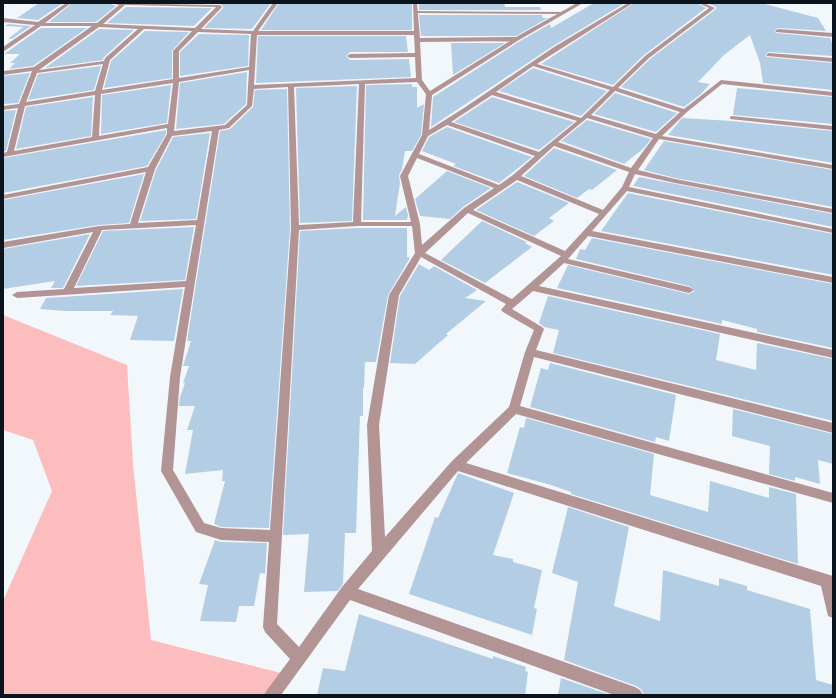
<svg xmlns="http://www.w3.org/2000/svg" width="836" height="698" viewBox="0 0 836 698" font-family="'Nunito Sans',sans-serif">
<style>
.green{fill:#fbbdbe}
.building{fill:#b3cee4}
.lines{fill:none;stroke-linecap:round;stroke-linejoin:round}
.service{fill:#b39494;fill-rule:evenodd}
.minor{fill:#b39494;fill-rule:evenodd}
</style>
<rect width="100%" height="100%" fill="#f2f7fc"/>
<path class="green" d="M3,315L127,365L133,464L151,640L285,674L264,695H3V601L52,491L33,440L3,430Z"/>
<g class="building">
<path d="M39,3H63L38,20L17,18Z"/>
<path d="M72,3H109L116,6L96,22H49Z"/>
<path d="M193,3H271L252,29L204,28L223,8V6L220,4Z"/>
<path d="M279,3H412V30H261Z"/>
<path d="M419,3H504L505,7H540L541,10H419Z"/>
<path d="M594,3H625L553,46L431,127L433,97L520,41L550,24L551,28Z"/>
<path d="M634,3H697L706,8L644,55L613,85L541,64Z"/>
<path d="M708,3H761L818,18L826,31L778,28L774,31L776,33L830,38L833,45V56L769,52L765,55L767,57L833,63V90L763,83L760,63L750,35L724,55L698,82L710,84L701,94L684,107L621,87L650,59L716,9V7Z"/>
<path d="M126,7L212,8L194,26L107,23Z"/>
<path d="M419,15H542L543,18H548L516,36H421Z"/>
<path d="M8,24L31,26L12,39H8L23,27L5,26Z"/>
<path d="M41,28H87L33,66L9,69L15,63H10L20,54H4Z"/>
<path d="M99,29L134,30L104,57L103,60L45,68Z"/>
<path d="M145,31L189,32L172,51V78L104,88L111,61Z"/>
<path d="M199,34L249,35L248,66L180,76V52Z"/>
<path d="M258,36H406L408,52H350L346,56L350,60L409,59L411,77L256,83Z"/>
<path d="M451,43H505L453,75Z"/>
<path d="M101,66L94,90L28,100L38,74Z"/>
<path d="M533,68L607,91L581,116L499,91Z"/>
<path d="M247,72L246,104L224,124L176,129L180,83Z"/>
<path d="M30,73L18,103L3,104V76Z"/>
<path d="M412,84V87H417V108L424,104L421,135L412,151H405L402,169L399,175L400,183L395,216L406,207L408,215L407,220H363L366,85Z"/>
<path d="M171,85L167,123L101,134L102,95Z"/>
<path d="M357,86L352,221L300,223L296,88Z"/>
<path d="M737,88L833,97V124L733,115Z"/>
<path d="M287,89L290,228L269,528L221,527L214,524L225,481H222L223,470L185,474L193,430H187L195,406H179L180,397L185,383H183L189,366H183L191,341H187L220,131L230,129L253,107L255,90Z"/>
<path d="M615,93L677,113L656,132L594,114Z"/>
<path d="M93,97L91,136L16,149L26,107Z"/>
<path d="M492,97L574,122L539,150L454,122Z"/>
<path d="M16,110L6,151H3V111Z"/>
<path d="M682,118L732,121L833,131V163L668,135Z"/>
<path d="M587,120L651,139L644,148L624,164L561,141Z"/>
<path d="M447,127L532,157L499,183L453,166L456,164L422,151L429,137Z"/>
<path d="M166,130V134L147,166L3,193V158Z"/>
<path d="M210,133L196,219L140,221L156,170L173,137Z"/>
<path d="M664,141L833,170V207L675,178L644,170Z"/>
<path d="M554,148L617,170L592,190L589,189L577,198L524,176Z"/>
<path d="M447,171L491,188L463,207L450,219L420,216L415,199Z"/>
<path d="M144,174L129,223L99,225L3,240V200Z"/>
<path d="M639,177L833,214V227L633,186Z"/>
<path d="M517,182L569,203L549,218L554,221L534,236L476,210Z"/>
<path d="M628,193L833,234V275L601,231Z"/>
<path d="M482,221L527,242L525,243L532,247L485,283L441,260Z"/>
<path d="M194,227L185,280L76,286L103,231Z"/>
<path d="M357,228H407V257L410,258L388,295L376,362H365L364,388H363V416H360L356,533H345L343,584L338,591L304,592L309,534L283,535L300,231Z"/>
<path d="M90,234L63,288H51L55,281L3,289V249Z"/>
<path d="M592,238L833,284V348L757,332V329L722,320V324L557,288L568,265L689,294L695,291L689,286L576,259L580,249L585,250Z"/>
<path d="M419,264L429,270L434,266L477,290L465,298L486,301L446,334L448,335L415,364L390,363L400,296Z"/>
<path d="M183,289L174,341L130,340L138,316L110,315L113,311H65L40,309L46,298Z"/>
<path d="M548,296L720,334L716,360L756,370L757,343L833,359V421L553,353L559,330L544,327L539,323Z"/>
<path d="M550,363L676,395L669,441L656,437L655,442L530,407L541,368L548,370Z"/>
<path d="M733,409L833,434V464L818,460L820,484L795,477V481L769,474L770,446L732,436Z"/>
<path d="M526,418L654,454L650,495L708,512L710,481L769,498V487L796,494L798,564L571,494V492L551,485L507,473L520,427L524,428Z"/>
<path d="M458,473L514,493L493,555L513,559V562L542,570L534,608L537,609L532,635L409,594L435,517L438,518Z"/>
<path d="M568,507L629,527L614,606L660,621L663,570L719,586V578L747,586V590L810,609L816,680L833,685V695H644L641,689L636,686L564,660L578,582L552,573Z"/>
<path d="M215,540L221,542L267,543L265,574L260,573L254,606H239L236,622L200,621L208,585L199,584Z"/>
<path d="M359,614L493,659V656L526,667L525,671L528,672L525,695H317L323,668L345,671Z"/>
<path d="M561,678L610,695H558Z"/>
</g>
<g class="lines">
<path class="service" d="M413,11L563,12L565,13L563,14L415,13Z"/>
<g class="minor">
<path d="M66,3H71L45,23H97L119,5L110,3L220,5L222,7L201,29L253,31L273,3H278L258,31H414L413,3H417L420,38L516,37L577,3H583L519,40L432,95L429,130L464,108L554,47L628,3H633L537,64L613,87L645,56L709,8L698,3H704L715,8L649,58L618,88L684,109L721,80L833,92V96L722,84L687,112L662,136L833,165V169L659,139L638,170L675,179L833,209V213L675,183L635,174L629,187L833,229V233L627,191L592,231L833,277V283L588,236L568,259L689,287L694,290L689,293L564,263L539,286L833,350V358L533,291L512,309L542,327L544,329L536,350L833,423V433L534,357L520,406L833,493V503L516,414L466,463L833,576V618L828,616L821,586L458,471L358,589L635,687L640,690L643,695H614L350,600L281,695H264L267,690L290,659L265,632L263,627L269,542L221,540L196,532L161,471L170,377L185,287L17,298L12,295L17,292L64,289L93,232L3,248V242L99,226L130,224L146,172L3,199V195L148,167L167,134V128L3,157V153L7,152L18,108L3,110V106L19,104L32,71L3,75V71L34,67L92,26H41L3,52V47L35,25L3,22V18L38,22ZM125,5L216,7L195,28L103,24ZM99,27L138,29L105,58L104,61L39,70ZM144,29L192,31L173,51V79L102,90L110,60ZM198,32L251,34L249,67L179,78V51ZM257,35H414L415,53L350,54L347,56L350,58L415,57L416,78L254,85ZM510,41L430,91L422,80L420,42ZM103,64L95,91L26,102L37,73ZM533,66L610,90L581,118L496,92ZM249,70L247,105L225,125L174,131L179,82ZM417,82L426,94L422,135L400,176L411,222H361L365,84ZM173,83L168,124L99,136L101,94ZM359,84L353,222L299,225L294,87ZM288,87L291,228L270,530L221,528L204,523L173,470L180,377L219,130L229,128L252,106L254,89ZM615,91L680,112L656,134L591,115ZM95,95L92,137L14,151L25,106ZM492,95L577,121L539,152L451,122ZM587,118L653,138L631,168L558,142ZM447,125L535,156L513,175L499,185L419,154L428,136ZM212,131L197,220L138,223L155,169L172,136ZM554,146L629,172L622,187L603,210L521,176ZM417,158L494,188L464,208L422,245L420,224L408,176ZM517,180L599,214L565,251L473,210ZM468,213L561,256L512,299L425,253ZM196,225L186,281L74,288L102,230ZM357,226H412L415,253L389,295L367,425L372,551L342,587L299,647L277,624L299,230ZM421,257L506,304L501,310L503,312L534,330L525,352L509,407L452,461L385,537L379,425L399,295Z"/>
<path d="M778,29L833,33V37L776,32L775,31Z"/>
<path d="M769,53L833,58V62L767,56L766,55Z"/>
<path d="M732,116L833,126V130L730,119V117Z"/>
</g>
</g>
<rect width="836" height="698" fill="none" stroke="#0b141c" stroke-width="8"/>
</svg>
